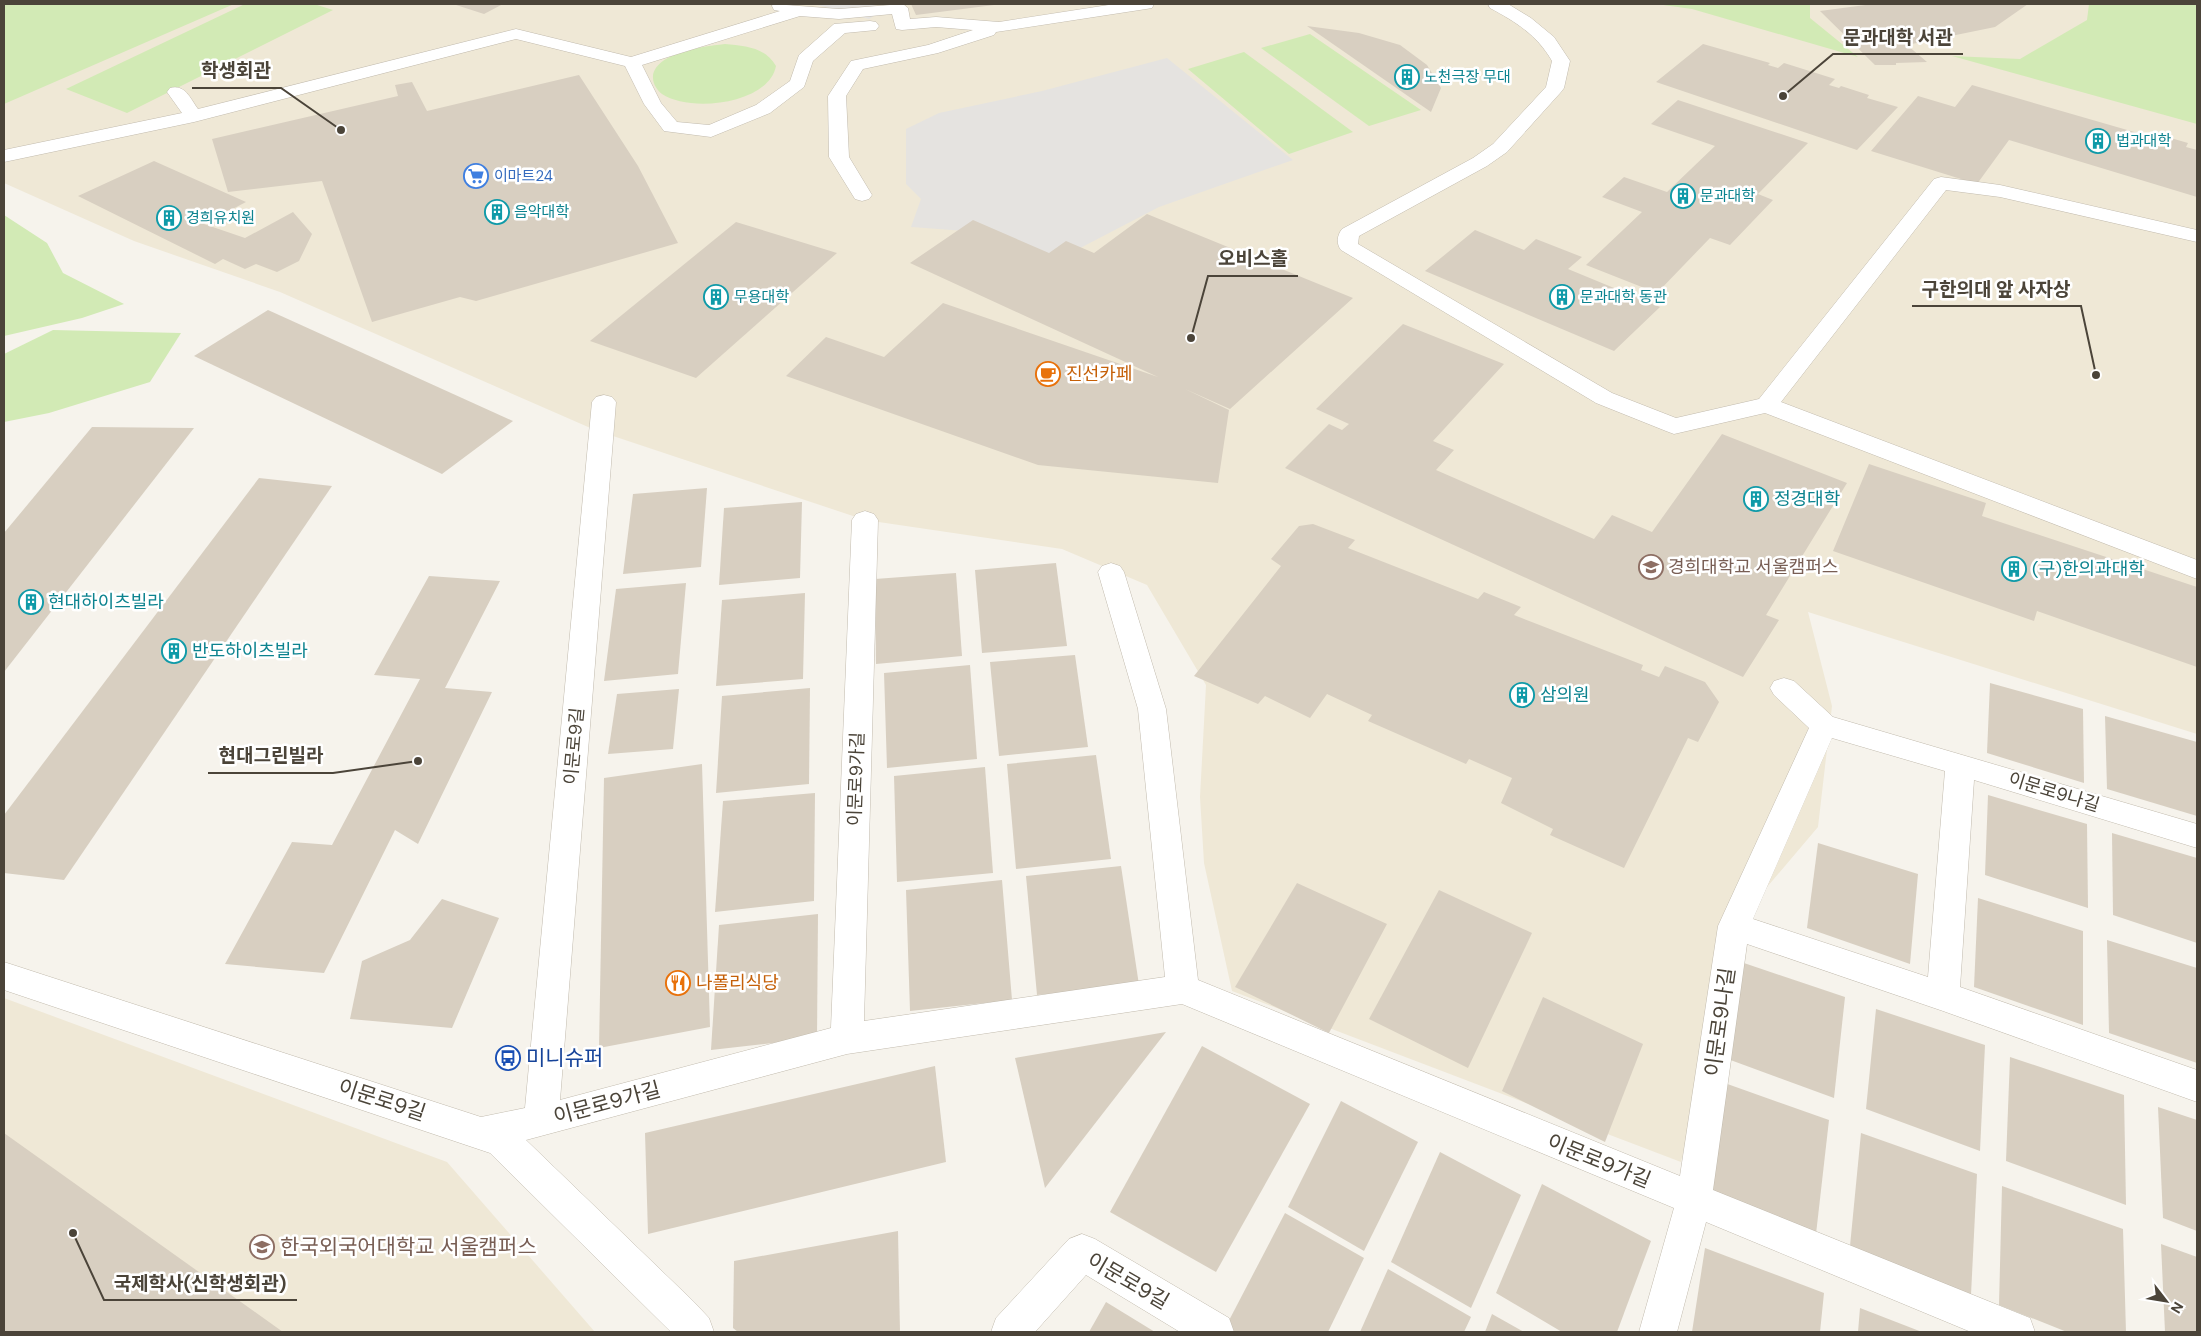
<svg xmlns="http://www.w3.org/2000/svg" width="2201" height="1336" viewBox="0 0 2201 1336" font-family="'DM Sans','Noto Sans KR',sans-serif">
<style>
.education{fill:#efe8d6}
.green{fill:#d2eab5}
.parking{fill:#e5e3e0}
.building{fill:#d8cfc1}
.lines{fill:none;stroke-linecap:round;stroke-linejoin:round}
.service-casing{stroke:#c2bbae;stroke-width:1}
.minor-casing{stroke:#c2bbae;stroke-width:1}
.service{fill:#fff;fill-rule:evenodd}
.minor{fill:#fff;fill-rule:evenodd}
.labels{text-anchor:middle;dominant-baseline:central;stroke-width:5;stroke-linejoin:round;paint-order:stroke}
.far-culture-label{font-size:15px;fill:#0d838f;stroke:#fff;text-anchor:start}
.far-shop-label{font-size:15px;fill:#366cbe;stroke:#fff;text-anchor:start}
.food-label{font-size:18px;fill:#c56008;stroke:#fff;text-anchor:start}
.culture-label{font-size:18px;fill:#0d838f;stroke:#fff;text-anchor:start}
.education-label{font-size:18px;fill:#785e54;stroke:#fff;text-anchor:start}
.street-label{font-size:18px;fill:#4b4439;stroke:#fff}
.near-street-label{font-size:21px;fill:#4b4439;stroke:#fff}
.near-transit-label{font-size:21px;fill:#164399;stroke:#fff;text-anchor:start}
.near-education-label{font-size:21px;fill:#785e54;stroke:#fff;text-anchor:start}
.leader{fill:none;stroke:#4b4439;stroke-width:2}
.callout-dot{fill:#4b4439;stroke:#fff;stroke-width:2}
.callout-label{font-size:19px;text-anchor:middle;font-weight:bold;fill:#4b4439;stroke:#fff;stroke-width:5;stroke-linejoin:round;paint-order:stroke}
</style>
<rect width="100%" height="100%" fill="#f6f3ec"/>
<g class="education">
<path d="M4,4H2197V734L1808,612L1832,706L1818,827L1734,926L1681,1162L1232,991L1204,863L1200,797L1206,685L1147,585L1062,549L865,520L595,430L280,292L134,241L4,183Z"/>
<path d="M4,998L447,1162L595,1332H4Z"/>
</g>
<g class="green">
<path d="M4,4H234L4,104Z"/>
<path d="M245,4H314L333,10L127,113L66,89Z"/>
<path d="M1656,4H1810V18L1858,57L1692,9Z"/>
<path d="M2089,4H2197V124L1952,56L2020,59L2087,20Z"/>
<path d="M1310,34L1421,110L1369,126L1261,48Z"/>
<path d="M725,44C745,46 765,47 776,66C769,104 690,113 662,94C657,90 653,84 653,78C653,52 707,46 725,44Z"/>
<path d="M1244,52L1353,132L1289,154L1188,69Z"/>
<path d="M4,215L47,243L63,273L124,304L82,318L4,336Z"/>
<path d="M53,330L181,333L150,382L49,413L4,422V354Z"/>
</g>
<g class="parking">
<path d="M814,4H870L885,8L869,19Z"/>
<path d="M1167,58L1293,160L1159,207L1036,271L993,233L911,227L921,199L906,184V129L939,113L1042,91Z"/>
</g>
<g class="building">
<path d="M453,4H503L484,14Z"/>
<path d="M911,4H994V5L916,15Z"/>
<path d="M1873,4H2028L1995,27L1907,45L1927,62L1896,63V65H1875L1820,11Z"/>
<path d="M1307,26L1359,33L1400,45L1427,65L1441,88L1431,112Z"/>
<path d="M1703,44L1770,63L1768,65L1778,68L1784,63L1835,79L1829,85L1839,88L1841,86L1869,95L1867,98L1898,107L1857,150L1656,82Z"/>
<path d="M579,75L638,166L678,243L476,301L460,297L372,322L322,181L228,192L212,139L398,96L395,85L412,82L427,111Z"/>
<path d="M1972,85L2148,136L2150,132L2188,143L2186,147L2197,150V197L2009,140L1977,184L1871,151L1918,96L1955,107Z"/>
<path d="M1678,100L1808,143L1758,194L1773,200L1730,245L1710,238L1657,293L1586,265L1642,212L1602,197L1624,177L1667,192L1715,146L1651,124Z"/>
<path d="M154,161L246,202L204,224L245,238L293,212L312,234L299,261L277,272L256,264L245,269L223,259L215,264L78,196Z"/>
<path d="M1147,214L1353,298L1230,409L1185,389L1229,410L1218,483L1038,465L786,376L826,337L884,357L943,303L1158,377L910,263L973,220L1049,253L1066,241L1094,253Z"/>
<path d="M736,222L837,253L696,378L590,341Z"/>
<path d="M1475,230L1524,250L1536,239L1582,257L1568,269L1660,307L1614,351L1425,271Z"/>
<path d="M268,310L513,421L442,474L194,356Z"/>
<path d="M1403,324L1504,364L1433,441L1454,450L1436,470L1594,539L1612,515L1652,532L1722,434L1847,483L1766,615L1779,620L1743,677L1285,468L1329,424L1342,430L1349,424L1316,409Z"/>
<path d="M92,427L194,428L4,672V533Z"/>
<path d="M1869,464L1986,503L1982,516L2197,587V667L2037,611L2034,621L1833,551Z"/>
<path d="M259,478L332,486L64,880L4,873V815Z"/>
<path d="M707,488L701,567L623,574L633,494Z"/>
<path d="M802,502L800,578L719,585L724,508Z"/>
<path d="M1313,524L1355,540L1348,548L1478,599L1484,592L1521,607L1514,615L1643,665L1641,670L1659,677L1665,666L1705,682L1719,702L1698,742L1688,738L1624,868L1550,835L1553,829L1501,803L1512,778L1469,759L1466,764L1368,721L1372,715L1327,694L1310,718L1265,696L1258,704L1194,676L1281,566L1271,559L1299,526Z"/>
<path d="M1056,563L1067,646L982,653L975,570Z"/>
<path d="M956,573L962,656L876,664L875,579Z"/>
<path d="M429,576L500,581L445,688L492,692L418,844L395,830L324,973L225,964L292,842L332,845L420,679L374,675Z"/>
<path d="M686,583L678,674L604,681L616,589Z"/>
<path d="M805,593L803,679L716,686L722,600Z"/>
<path d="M1075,655L1088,747L999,756L990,662Z"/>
<path d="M970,665L977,759L887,768L884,673Z"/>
<path d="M1990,683L2083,709L2084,783L1987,753Z"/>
<path d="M810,688L809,784L716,793L722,696Z"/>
<path d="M679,689L673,749L608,754L617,694Z"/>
<path d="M2105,716L2197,742V816L2107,789Z"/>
<path d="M1096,755L1111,859L1016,869L1007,764Z"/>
<path d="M702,764L710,1027L599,1048L604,778Z"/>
<path d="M985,767L993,873L897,882L894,776Z"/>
<path d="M815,793L814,901L715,912L723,801Z"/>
<path d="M1988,795L2087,824L2088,908L1985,875Z"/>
<path d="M2112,833L2197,858V943L2113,915Z"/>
<path d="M1818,843L1918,874L1910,964L1807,928Z"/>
<path d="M1121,866L1139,985L1037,995L1026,876Z"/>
<path d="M1002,880L1012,1000L910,1011L906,890Z"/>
<path d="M1297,883L1387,924L1329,1033L1235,987Z"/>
<path d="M1439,890L1532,933L1468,1068L1369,1019Z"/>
<path d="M1978,898L2083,931V1025L1974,987Z"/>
<path d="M442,899L499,918L452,1028L350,1019L362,961L410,940Z"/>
<path d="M818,914L817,1038L711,1050L719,925Z"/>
<path d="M2107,940L2197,968V1063L2109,1033Z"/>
<path d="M1741,962L1845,997L1834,1098L1725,1058Z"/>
<path d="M1543,997L1643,1044L1605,1142L1502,1091Z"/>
<path d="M1876,1009L1985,1045L1980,1151L1866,1109Z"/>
<path d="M1166,1032L1045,1188L1015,1058Z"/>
<path d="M1202,1046L1310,1104L1216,1272L1110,1212Z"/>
<path d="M2010,1057L2124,1095L2126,1205L2006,1161Z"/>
<path d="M935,1066L946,1162L648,1234L645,1133Z"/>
<path d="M1719,1081L1829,1120L1816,1234L1701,1188Z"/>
<path d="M1341,1101L1418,1142L1364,1251L1288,1207Z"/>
<path d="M2158,1107L2197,1120V1231L2163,1218Z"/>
<path d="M4,1133L283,1332H4Z"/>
<path d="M1861,1133L1977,1174L1971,1295L1850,1246Z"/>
<path d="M1440,1152L1521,1195L1471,1308L1391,1262Z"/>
<path d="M1542,1184L1651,1241L1617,1332H1562L1496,1293Z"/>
<path d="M2002,1186L2123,1229L2126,1332H2067L1999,1305Z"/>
<path d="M1285,1213L1364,1258L1328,1332H1229L1224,1330Z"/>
<path d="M898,1231L900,1332H738L733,1328L734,1261Z"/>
<path d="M2161,1244L2197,1257V1332H2165Z"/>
<path d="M1705,1248L1824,1293L1820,1332H1692Z"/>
<path d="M1388,1269L1471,1317L1464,1332H1360Z"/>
<path d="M1106,1302L1155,1332H1089Z"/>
<path d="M1860,1308L1922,1332H1858Z"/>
<path d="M1492,1314L1524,1332H1485Z"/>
</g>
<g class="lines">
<defs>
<g id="service">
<path d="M773,4L839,9L903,4L908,8L910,19L936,17L999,22L1115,4H1154L1152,8L1146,9L996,32L994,35L938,53L863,69L846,96L849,157L872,195L869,199L862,201L855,199L829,157L828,96L851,61L928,45L973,30L936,27L902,30L896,29L892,14L839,19L800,16L642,65L661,103L677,122L709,125L756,105L790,81L799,55L834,24L870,21L876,22L879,26L876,30L845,33L813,61L804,87L770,113L711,137L664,131L644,104L625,66L516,39L194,122L4,162V150L182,113L167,92L170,88C185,84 190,98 198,109L516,29L631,57L780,11L774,10L772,6Z"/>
<path d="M1488,4H1508L1531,18L1554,37L1570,61L1564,88L1561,92L1507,152L1487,166L1359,236L1358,244L1612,393L1676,418L1759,399L1934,179L1941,177L2000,185L2197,230V242L2000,197L1946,190L1781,402L2197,560V579L1765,413L1674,434L1666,431L1596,403L1341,250C1336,244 1337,235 1342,229L1473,158L1493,144L1546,87L1552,61C1537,35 1516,22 1490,8Z"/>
</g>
<g id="minor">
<path d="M604,395L612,397L616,402L560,1100L831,1028L852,520L856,514L865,511L874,514L878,520L864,1021L1165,977L1138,709L1098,572L1102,566L1111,563L1120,566L1124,572L1166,709L1198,980L1680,1176L1718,926L1809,728L1774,695L1770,688L1774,681L1784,678L1794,681L1833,717L2197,824V848L1974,780L1960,987L2197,1070V1102L1943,1011L1747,944L1713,1190L2030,1318L2035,1332H1971L1706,1222L1677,1332H1639L1674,1208L1182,1004L847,1054L526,1140L693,1301L709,1318L714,1332H671L490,1153L4,990V962L481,1117L525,1108L592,402L596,397ZM1832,738L1945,771L1928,977L1753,919Z"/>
<path d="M1082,1234L1095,1239L1229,1318L1234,1332H1180L1086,1275L1035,1332H991L996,1318L1069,1239Z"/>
</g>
</defs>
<use href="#service" class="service-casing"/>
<use href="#minor" class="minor-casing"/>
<use href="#service" class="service"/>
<use href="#minor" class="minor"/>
</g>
<defs>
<symbol id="building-ring" viewBox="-11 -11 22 22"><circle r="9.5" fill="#fff" stroke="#0f9aa8" stroke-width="1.5"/><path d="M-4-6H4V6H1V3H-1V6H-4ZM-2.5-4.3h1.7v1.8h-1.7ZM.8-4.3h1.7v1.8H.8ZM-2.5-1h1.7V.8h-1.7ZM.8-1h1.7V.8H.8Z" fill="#0f9aa8"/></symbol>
<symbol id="supermarket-ring" viewBox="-11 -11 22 22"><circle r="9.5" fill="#fff" stroke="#3f7fe0" stroke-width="1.5"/><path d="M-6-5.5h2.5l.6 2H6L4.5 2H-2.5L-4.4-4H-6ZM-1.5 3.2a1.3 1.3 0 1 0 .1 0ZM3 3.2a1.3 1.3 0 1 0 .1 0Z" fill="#3f7fe0"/></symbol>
<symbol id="cafe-ring" viewBox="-11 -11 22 22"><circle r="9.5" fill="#fff" stroke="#e8710a" stroke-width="1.5"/><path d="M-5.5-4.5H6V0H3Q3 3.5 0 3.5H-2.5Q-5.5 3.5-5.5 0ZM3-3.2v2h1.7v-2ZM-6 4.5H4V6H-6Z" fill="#e8710a"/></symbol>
<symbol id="university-ring" viewBox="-11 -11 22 22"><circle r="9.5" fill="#fff" stroke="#8d6e63" stroke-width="1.5"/><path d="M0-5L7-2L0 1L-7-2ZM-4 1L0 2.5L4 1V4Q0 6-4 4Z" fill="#8d6e63"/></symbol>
<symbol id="restaurant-ring" viewBox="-11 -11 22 22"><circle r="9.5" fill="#fff" stroke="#e8710a" stroke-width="1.5"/><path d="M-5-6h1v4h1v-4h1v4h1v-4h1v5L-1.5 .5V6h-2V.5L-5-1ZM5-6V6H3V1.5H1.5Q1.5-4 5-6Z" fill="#e8710a"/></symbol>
<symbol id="bus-ring" viewBox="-11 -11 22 22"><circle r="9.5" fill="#fff" stroke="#1a4fb4" stroke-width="1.5"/><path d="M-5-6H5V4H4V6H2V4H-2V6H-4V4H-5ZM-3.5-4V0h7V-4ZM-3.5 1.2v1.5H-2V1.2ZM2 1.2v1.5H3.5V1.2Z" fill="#1a4fb4"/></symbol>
</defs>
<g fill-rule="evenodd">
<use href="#building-ring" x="1393" y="63" width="28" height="28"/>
<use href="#building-ring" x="2084" y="127" width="28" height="28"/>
<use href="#supermarket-ring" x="462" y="162" width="28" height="28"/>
<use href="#building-ring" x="1669" y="182" width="28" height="28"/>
<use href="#building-ring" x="483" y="198" width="28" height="28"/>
<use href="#building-ring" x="155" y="204" width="28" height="28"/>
<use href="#building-ring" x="702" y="283" width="28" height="28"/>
<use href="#building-ring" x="1548" y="283" width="28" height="28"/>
<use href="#cafe-ring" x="1034" y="360" width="28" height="28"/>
<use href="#building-ring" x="1742" y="485" width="28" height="28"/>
<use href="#university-ring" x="1637" y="553" width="28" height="28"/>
<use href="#building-ring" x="2000" y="555" width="28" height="28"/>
<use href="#building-ring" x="17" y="588" width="28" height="28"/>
<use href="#building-ring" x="160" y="637" width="28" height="28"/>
<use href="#building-ring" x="1508" y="681" width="28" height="28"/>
<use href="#restaurant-ring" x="664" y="969" width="28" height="28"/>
<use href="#bus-ring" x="494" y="1044" width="28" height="28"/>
<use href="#university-ring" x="248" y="1233" width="28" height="28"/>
</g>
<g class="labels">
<g class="far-culture-label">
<text x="1424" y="77">노천극장 무대</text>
<text x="2116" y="141">법과대학</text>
<text x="1700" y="196">문과대학</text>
<text x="514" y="212">음악대학</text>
<text x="186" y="218">경희유치원</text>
<text x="734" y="297">무용대학</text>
<text x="1580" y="297">문과대학 동관</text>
</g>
<g class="far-shop-label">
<text x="494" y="176">이마트24</text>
</g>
<g class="food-label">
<text x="1066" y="374">진선카페</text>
<text x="696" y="983">나폴리식당</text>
</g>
<g class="culture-label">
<text x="1774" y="499">정경대학</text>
<text x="2032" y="569">(구)한의과대학</text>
<text x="48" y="602">현대하이츠빌라</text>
<text x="192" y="651">반도하이츠빌라</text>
<text x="1540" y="695">삼의원</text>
</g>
<g class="education-label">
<text x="1668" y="567">경희대학교 서울캠퍼스</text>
</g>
<g class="street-label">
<text transform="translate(574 746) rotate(-85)">이문로9길</text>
<text transform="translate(856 779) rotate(-88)">이문로9가길</text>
<text transform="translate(2054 792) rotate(17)">이문로9나길</text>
</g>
<g class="near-street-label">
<text transform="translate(1720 1022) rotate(-82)">이문로9나길</text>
<text transform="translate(382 1100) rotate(18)">이문로9길</text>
<text transform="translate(607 1103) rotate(-15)">이문로9가길</text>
<text transform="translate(1599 1161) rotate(22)">이문로9가길</text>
<text transform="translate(1128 1281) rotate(30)">이문로9길</text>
</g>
<g class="near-transit-label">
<text x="526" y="1058">미니슈퍼</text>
</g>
<g class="near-education-label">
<text x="280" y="1247">한국외국어대학교 서울캠퍼스</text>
</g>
</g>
<path class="leader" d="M1783 96L1833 54H1963M341 130L281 88H192M1191 338L1208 276H1298M2096 375L2081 306H1912M418 761L333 773H208M73 1233L104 1300H297"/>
<g class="callout-dot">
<circle cx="1783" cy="96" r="5"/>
<circle cx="341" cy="130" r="5"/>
<circle cx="1191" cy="338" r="5"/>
<circle cx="2096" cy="375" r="5"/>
<circle cx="418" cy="761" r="5"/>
<circle cx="73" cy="1233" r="5"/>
</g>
<g class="callout-label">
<text x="1898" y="44">문과대학 서관</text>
<text x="236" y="77">학생회관</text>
<text x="1253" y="265">오비스홀</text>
<text x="1996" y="296">구한의대 앞 사자상</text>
<text x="271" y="762">현대그린빌라</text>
<text x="200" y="1290">국제학사(신학생회관)</text>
</g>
<rect width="2201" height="1336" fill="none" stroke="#4b4439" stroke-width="10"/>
<g transform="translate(2166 1301) rotate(121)" stroke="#ffffff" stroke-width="4" paint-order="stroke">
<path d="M0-4L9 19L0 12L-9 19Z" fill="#4b4439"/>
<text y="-8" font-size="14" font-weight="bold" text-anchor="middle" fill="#4b4439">N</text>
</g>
</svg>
